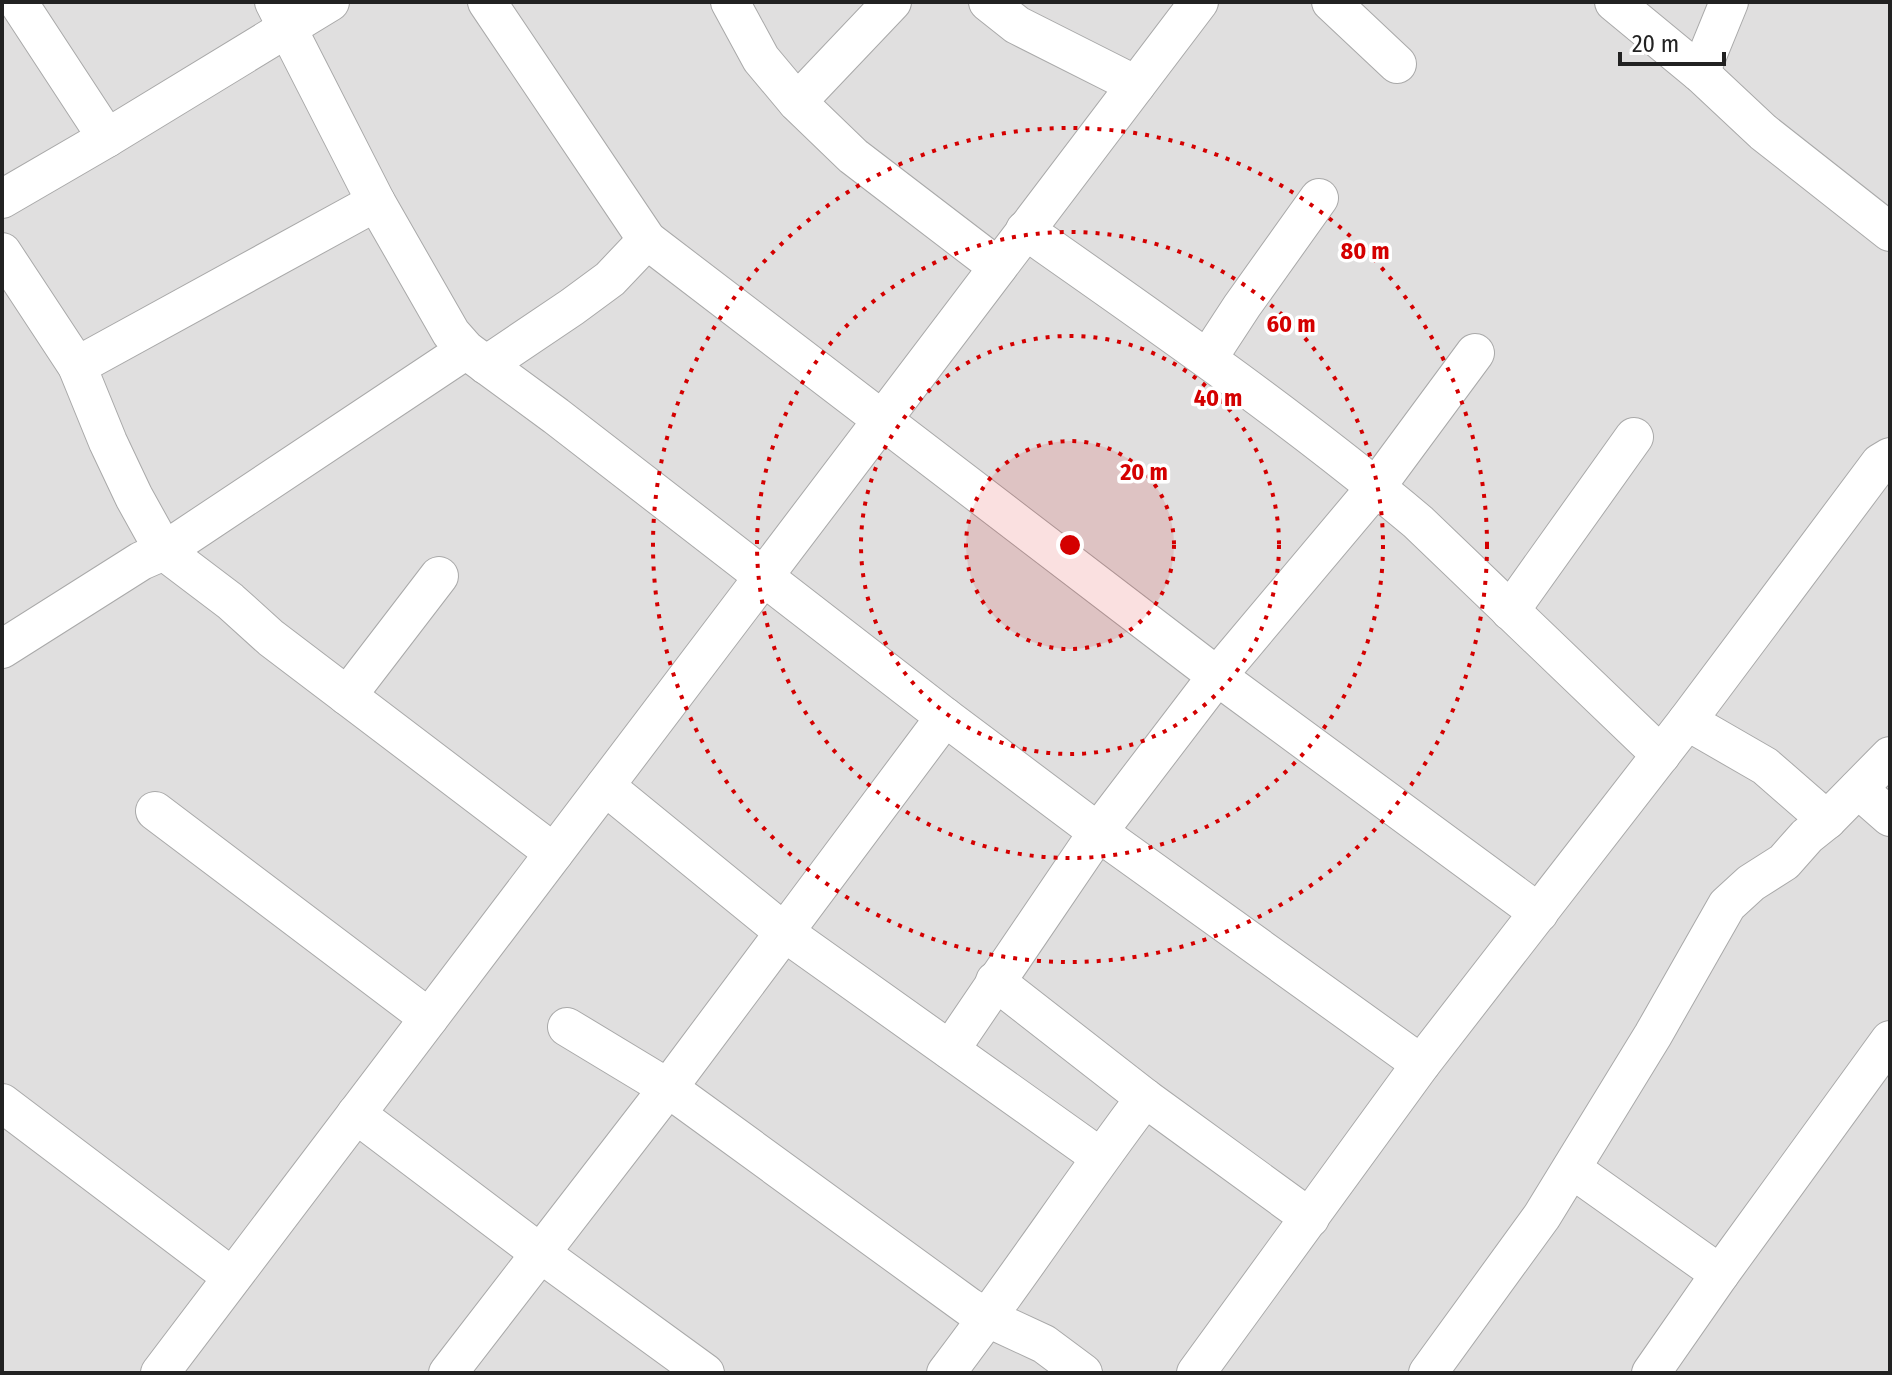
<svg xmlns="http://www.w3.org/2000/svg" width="1892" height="1375" viewBox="0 0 1892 1375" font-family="'Fira Sans Condensed',sans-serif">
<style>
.residential{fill:#e0dfdf}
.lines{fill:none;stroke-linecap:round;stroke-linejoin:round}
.minor-casing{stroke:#a9a9a9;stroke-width:40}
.minor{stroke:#fff;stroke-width:38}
.ring{fill:none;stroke:#d40000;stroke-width:4;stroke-dasharray:4 8}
.centre{fill:#d40000;stroke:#fff;stroke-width:4}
.ring-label{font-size:24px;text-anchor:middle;font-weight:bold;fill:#d40000;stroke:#fff;stroke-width:7;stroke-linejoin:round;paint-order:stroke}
</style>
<rect width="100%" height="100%" fill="#f2efe9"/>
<rect class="residential" x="2" y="2" width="1888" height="1371"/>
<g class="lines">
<defs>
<g id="minor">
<path d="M18,2L107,138"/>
<path d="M274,2L376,202L451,333L466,350L556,416L945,717L1098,832L1421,1064"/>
<path d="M487,2L647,240L1217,676L1539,913"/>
<path d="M730,2L761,59L797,102L853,156L998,267"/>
<path d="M988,2L1017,25L1136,85"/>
<path d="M1331,2L1397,64"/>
<path d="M1614,2L1700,73L1763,132L1890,232"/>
<path d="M1700,73L1729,2"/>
<path d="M797,102L892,2"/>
<path d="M2,199L107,138L330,2"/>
<path d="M1025,230C1159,324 1293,417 1418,522L1661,755"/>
<path d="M2,252L77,366L108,442L134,497L164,551L230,601L271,638L554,853"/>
<path d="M1208,358L1242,306L1319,198"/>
<path d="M486,365L572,307L610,279L647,240"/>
<path d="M77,366L376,202"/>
<path d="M1510,611L1634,437"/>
<path d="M2,649L141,561L164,551L466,350"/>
<path d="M347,696L439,576"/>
<path d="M1687,721L1765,766L1827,820"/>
<path d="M605,786L784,932L1100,1157"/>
<path d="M1858,789L1890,817"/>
<path d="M155,811L429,1018"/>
<path d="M995,981L1145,1098L1310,1218"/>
<path d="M567,1027L668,1088L969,1307L988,1318L1044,1344L1083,1373"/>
<path d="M950,1050L1098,832L1217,676L1376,487L1475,353"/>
<path d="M2,1103L232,1277"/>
<path d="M356,1114L540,1253L705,1373"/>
<path d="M1572,1169L1720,1274"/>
<path d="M160,1373L1199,2"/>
<path d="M448,1373L668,1088L945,717"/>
<path d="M946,1373C1015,1283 1077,1188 1145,1098"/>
<path d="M1196,1373L1421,1064L1687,721L1880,463L1890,457"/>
<path d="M1428,1373L1542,1216L1653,1035L1727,905L1751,883L1784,862L1807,836L1827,820L1890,756"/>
<path d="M1651,1373L1720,1274L1890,1040"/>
</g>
</defs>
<use href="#minor" class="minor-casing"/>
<use href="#minor" class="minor"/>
</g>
<circle cx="1070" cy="545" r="104" fill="#d40000" fill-opacity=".12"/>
<g class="ring">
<circle cx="1070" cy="545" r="104"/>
<circle cx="1070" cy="545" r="209"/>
<circle cx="1070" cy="545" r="313"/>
<circle cx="1070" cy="545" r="417"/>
</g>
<circle cx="1070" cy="545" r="12" class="centre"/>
<g class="ring-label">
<text x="1365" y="259">80 m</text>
<text x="1291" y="332">60 m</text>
<text x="1218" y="406">40 m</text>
<text x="1144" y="480">20 m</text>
</g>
<rect width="1892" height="1375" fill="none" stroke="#222222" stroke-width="8"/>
<path d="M1620 52v12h104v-12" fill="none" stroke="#222222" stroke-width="4"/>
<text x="1632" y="52" font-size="24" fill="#222222" stroke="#ffffff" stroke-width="6" paint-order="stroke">20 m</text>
</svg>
